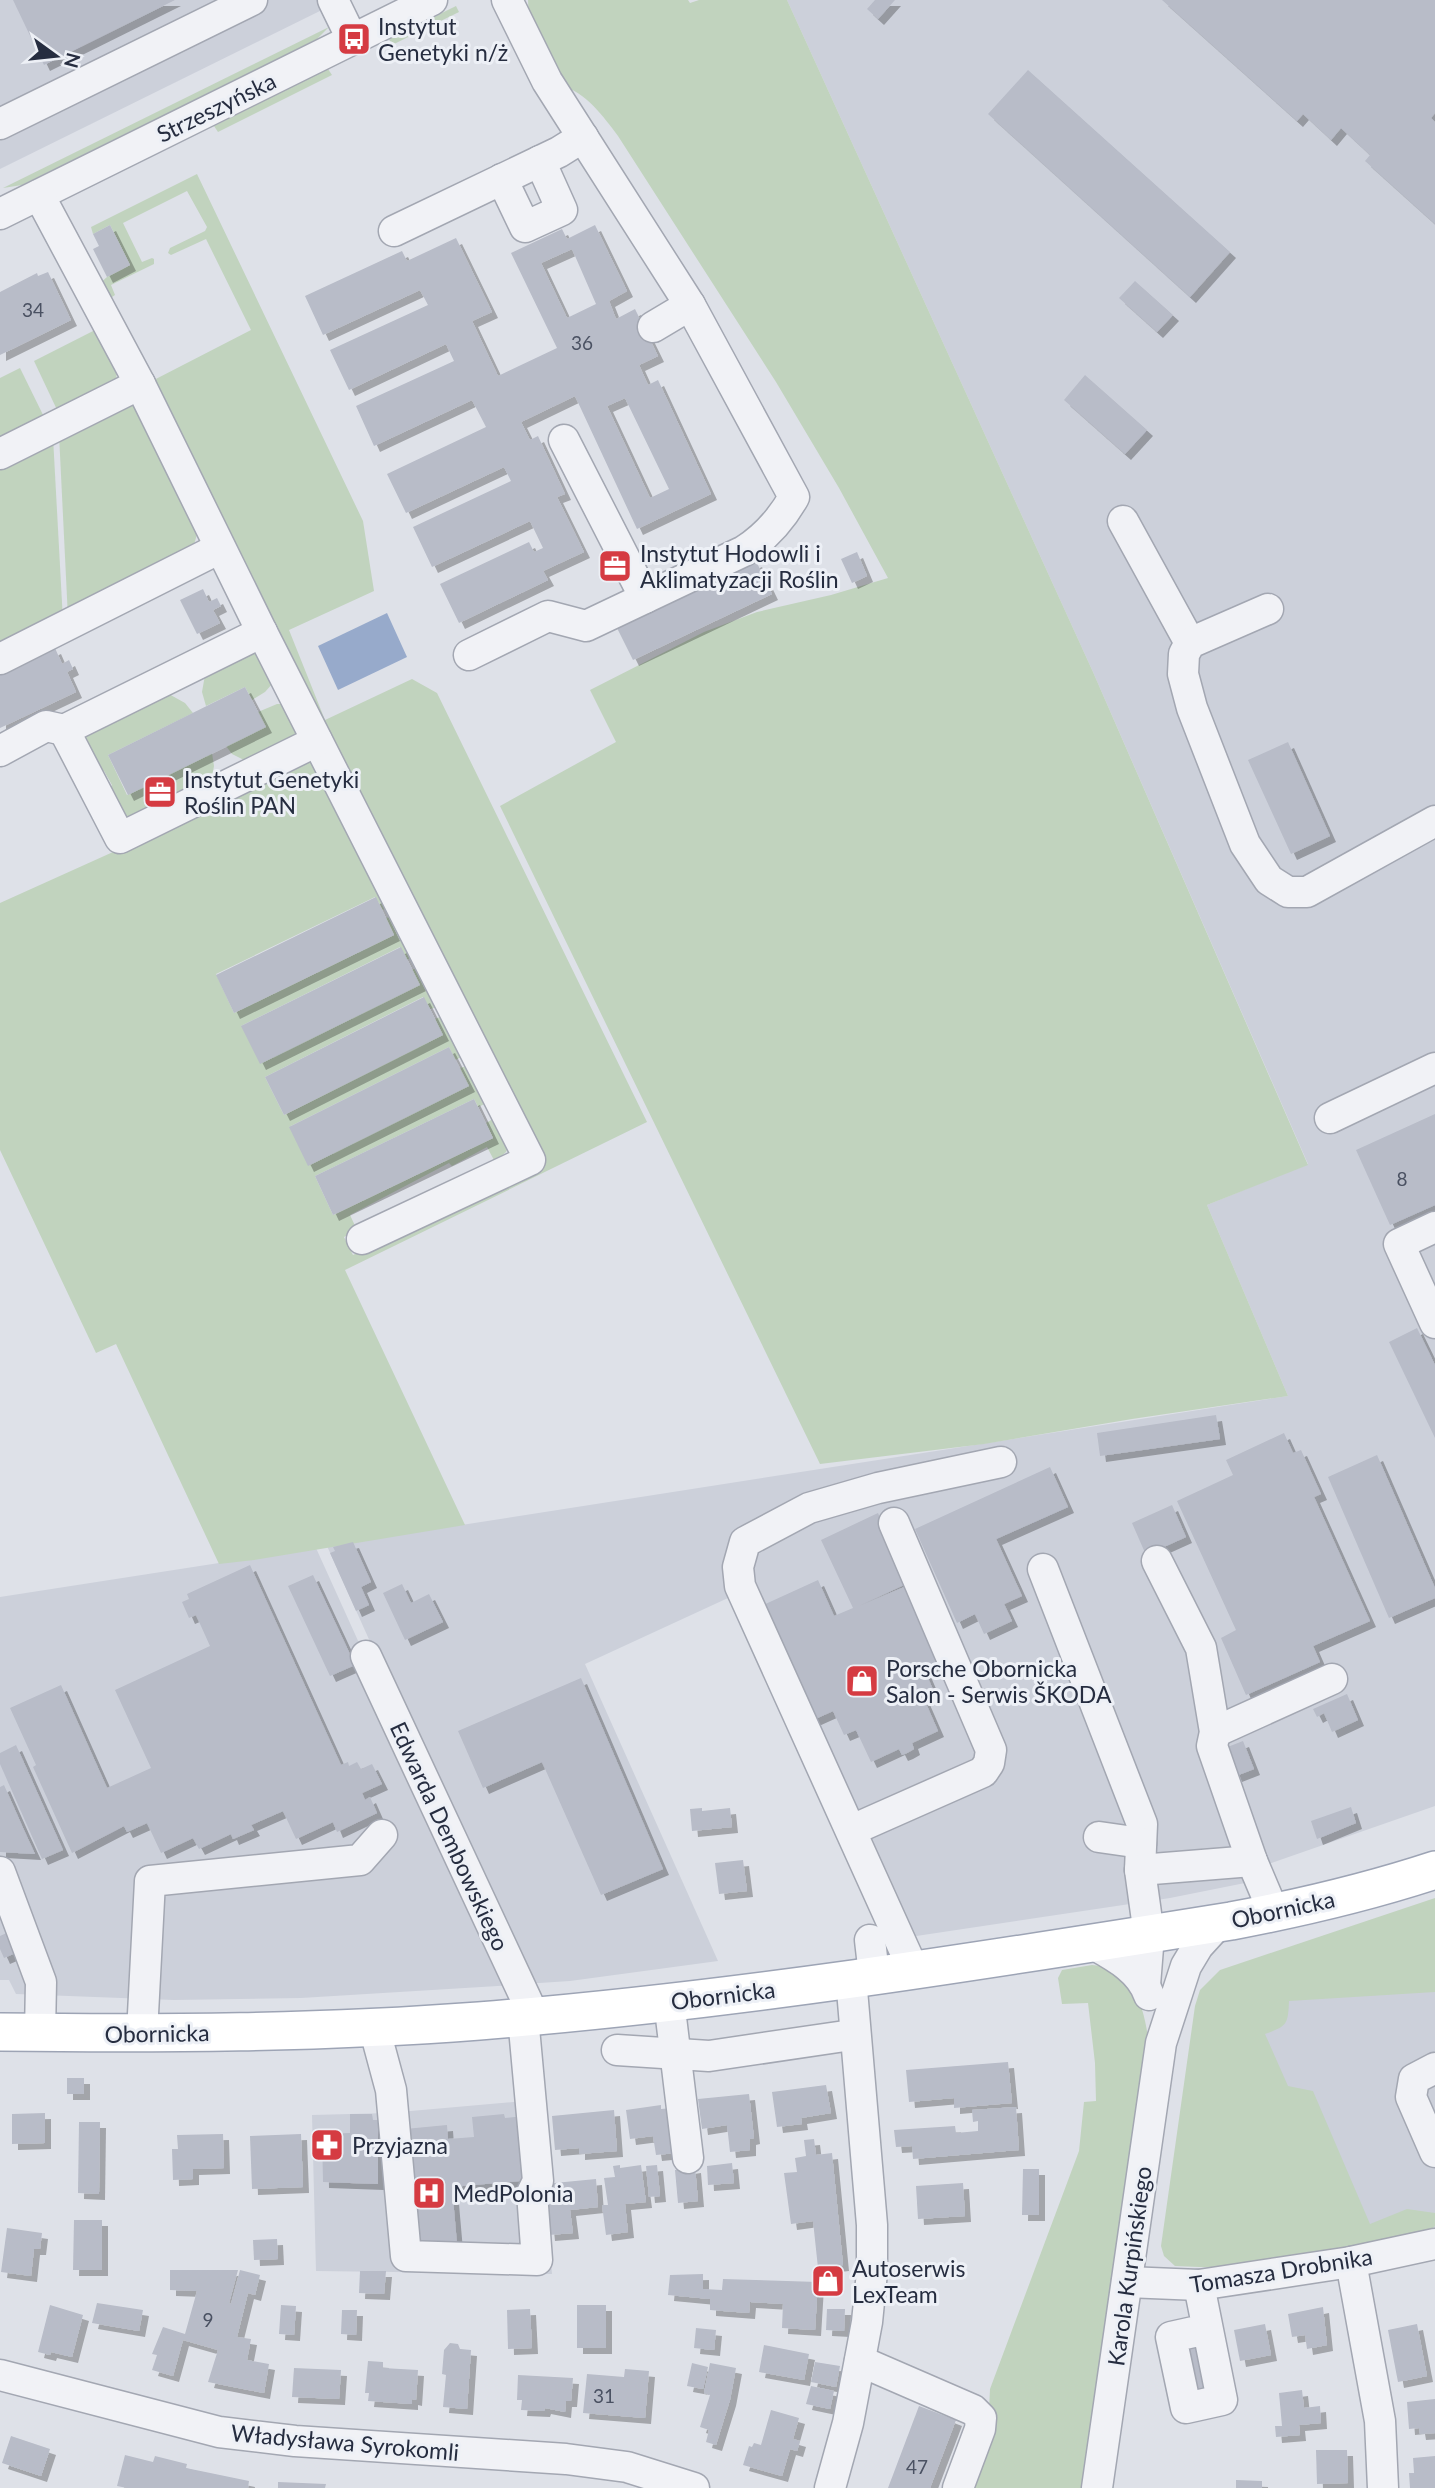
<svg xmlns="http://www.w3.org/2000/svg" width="1435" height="2488" viewBox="0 0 1435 2488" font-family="Lato,sans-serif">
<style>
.built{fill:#ccd0da}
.green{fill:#c1d3be}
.water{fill:#97aacb}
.building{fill:#b8bcc8;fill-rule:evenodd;filter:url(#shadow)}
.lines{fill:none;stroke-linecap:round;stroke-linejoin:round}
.minor-casing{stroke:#a3a7b2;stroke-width:33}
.major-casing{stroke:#9da4b5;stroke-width:40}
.minor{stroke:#f1f2f6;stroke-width:30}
.major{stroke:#fff;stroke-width:37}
.labels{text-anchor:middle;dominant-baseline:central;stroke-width:6;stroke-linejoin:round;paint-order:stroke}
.number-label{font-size:19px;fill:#4a5162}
.poi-label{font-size:23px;fill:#262d40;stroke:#edf0f6;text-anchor:start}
.street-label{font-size:23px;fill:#262d40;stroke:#edf0f6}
</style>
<defs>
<filter id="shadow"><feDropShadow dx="6" dy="6" stdDeviation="0" flood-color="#0004"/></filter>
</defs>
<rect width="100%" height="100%" fill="#dee1e8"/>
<g class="built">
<path d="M0,0H324L326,8L0,169Z"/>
<path d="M787,0H1435V1806L1260,1867L1265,1879L1170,1898L883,1941L728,1598L585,1664L718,1961L570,1981L524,1984L327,1546L1288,1396L1207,1205L1308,1164L1093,672Z"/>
<path d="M316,1548L514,1985L301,1998L174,2000L16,1994L9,1980H0V1597Z"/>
<path d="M1435,1908V2230L1348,2247L1232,1968Z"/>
<path d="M537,2100L552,2274L316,2271L312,2115L388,2113Z"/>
</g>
<g class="green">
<path d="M528,0H688L690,3L699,0H787L1093,672L1308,1165L1207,1205L1288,1396L1132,1419L984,1444L820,1464L500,806L616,742L590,690L704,632L757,612L831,595L888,578L839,488L776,382L618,136C604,117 585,91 561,86L529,21Z"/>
<path d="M456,6L459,12L392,45L389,39Z"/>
<path d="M329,27L317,39L22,185L3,188Z"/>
<path d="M328,69L332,75L218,132L214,126Z"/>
<path d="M197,174L363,521L374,591L289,630L325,720L412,679L437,693L647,1122L345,1270L465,1525L254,1560L219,1564L116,1344L96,1353L0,1150V903L113,852L115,847L309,759L320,765L389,906L383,910L375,897L216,974L234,1013L394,935L386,918L393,916L414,956L407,960L400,947L241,1026L423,966L438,1007L430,1009L423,997L265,1077L284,1115L442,1035L435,1019L442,1016L464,1056L455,1060L449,1047L289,1127L469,1065L491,1101L478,1107L474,1099L315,1176L333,1215L493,1138L486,1123L498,1116L508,1147L506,1152L495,1162L487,1147L452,1166L449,1163L350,1215L357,1230L344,1237L353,1255L538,1164L150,382L251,330L206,239L171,255L168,253L170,248L205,231L207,227L187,191L123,223L142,262L152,258L154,259V264L111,285L115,295L109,299L97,286L107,277L130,265L110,225L93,234L91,227Z"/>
<path d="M99,328L117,371L116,380L59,414L34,361Z"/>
<path d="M20,368L46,421L0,444V378Z"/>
<path d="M134,404L201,521L193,548L68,618L59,434L118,405Z"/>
<path d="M53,437L63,621L0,652V464Z"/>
<path d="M247,651L256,652L273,683L265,692L252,700L245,687L206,706L202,692L205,675Z"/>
<path d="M167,693L185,703L193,713L108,755L127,795L212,753L214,766L212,777L130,825L107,792L112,785L104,771L91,767L82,729Z"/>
<path d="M277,704H282L303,733L246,761L232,754L226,746L258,712Z"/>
<path d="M1435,1898V1992L1289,2001C1288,2025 1287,2026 1265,2034L1288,2086L1313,2091L1370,2224L1407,2209L1435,2213V2226L1428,2232L1224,2268L1175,2266L1164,2256L1161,2246L1195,2006L1200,1990L1220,1970Z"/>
<path d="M1092,1965C1132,1967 1143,2003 1148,2037L1084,2488H968L988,2430L990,2389L1079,2151L1084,2102L1096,2101L1095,2063L1088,2003L1062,2004L1058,1978L1062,1970Z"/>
</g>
<path class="water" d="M387,613L407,657L338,690L318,646Z"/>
<g class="building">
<path d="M13,0H175L44,65Z"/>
<path d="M875,0H895L878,19L867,9Z"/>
<path d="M1162,0H1435V113L1431,118L1435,122V224L1365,161L1370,155L1341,128L1331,140L1303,114L1297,121Z"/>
<path d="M1028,70L1230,252L1190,297L988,114Z"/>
<path d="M110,225L130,265L107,277L93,249L99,246L93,234Z"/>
<path d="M595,225L627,291L609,301L616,319L635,309L658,356L639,365L648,385L658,380L711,494L637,529L575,396L521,422L530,440L538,436L565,494L557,497L584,552L543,571L548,580L459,623L440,584L529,542L534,552L543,548L530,521L432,567L413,527L511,481L504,467L406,513L387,474L486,427L472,400L374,446L356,406L454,361L446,344L349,390L330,350L428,305L420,290L323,335L305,296L402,251L407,261L456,238L492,312L472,321L498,376L557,348L511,253L562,229L567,239ZM572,249L596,304L567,318L541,263ZM625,398L669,489L650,498L607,406Z"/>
<path d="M48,272L71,320L0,355V292L37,273L38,276Z"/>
<path d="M1135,281L1173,315L1157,332L1119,298Z"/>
<path d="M1085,375L1147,430L1125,454L1064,400Z"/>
<path d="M857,552L867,576L852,583L841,559Z"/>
<path d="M756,561L772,594L633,660L617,628Z"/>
<path d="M203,589L209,602L217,598L221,606L213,610L220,623L197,634L180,600Z"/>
<path d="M55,648L62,664L69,660L73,669L67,672L76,692L0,728V674Z"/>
<path d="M245,687L266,727L128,795L108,755Z"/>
<path d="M1288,742L1330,836L1291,854L1248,760Z"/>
<path d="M376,897L394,935L234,1013L216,975Z"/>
<path d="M401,947L420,985L260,1064L241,1026Z"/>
<path d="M424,997L443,1035L284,1115L265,1077Z"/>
<path d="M449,1047L469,1086L308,1166L289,1127Z"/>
<path d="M474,1099L493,1138L333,1215L315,1176Z"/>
<path d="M1435,1114V1205L1390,1225L1356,1150Z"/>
<path d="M1417,1328L1435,1365V1438L1389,1342Z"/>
<path d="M1216,1415L1220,1439L1100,1456L1097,1433Z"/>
<path d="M1284,1433L1293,1453L1301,1450L1321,1494L1314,1497L1370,1621L1313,1646L1320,1662L1246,1695L1221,1638L1236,1630L1177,1501L1233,1475L1226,1460Z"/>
<path d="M1377,1455L1435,1588V1598L1389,1618L1328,1477Z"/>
<path d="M1050,1467L1068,1507L996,1539L1022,1596L1004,1604L1012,1621L984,1634L975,1614L957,1623L915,1529Z"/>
<path d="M1172,1505L1186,1537L1146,1555L1132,1523Z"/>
<path d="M878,1513L908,1583L859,1606L909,1585L944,1660L924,1669L935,1694L924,1699L938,1731L912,1743L914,1749L907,1753L902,1755L899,1749L871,1762L856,1730L844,1735L833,1711L813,1720L761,1606L818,1580L834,1616L853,1608L821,1540Z"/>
<path d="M353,1542L371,1582L361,1587L369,1605L356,1611L330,1553L335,1551L333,1547Z"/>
<path d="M250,1565L341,1765L348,1762L349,1766L357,1762L361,1769L372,1764L382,1784L362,1793L365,1800L370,1797L377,1813L337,1832L333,1822L296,1839L283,1811L251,1825L254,1830L233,1839L231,1834L199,1849L193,1838L161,1853L147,1823L127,1832L124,1826L72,1853L33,1767L36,1765L10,1708L61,1685L107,1788L151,1768L115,1690L210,1646L196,1615L189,1618L182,1602L189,1599L187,1594Z"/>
<path d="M313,1575L355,1665L330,1676L288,1586Z"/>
<path d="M402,1584L411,1603L429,1594L443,1622L405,1640L383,1593Z"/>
<path d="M581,1678L663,1869L601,1895L542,1762L483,1788L458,1731Z"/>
<path d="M1347,1694L1358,1720L1332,1732L1324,1713L1317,1717L1313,1709Z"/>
<path d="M1243,1741L1254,1769L1236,1776L1225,1748Z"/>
<path d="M16,1745L63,1850L42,1859L0,1764V1753Z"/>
<path d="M4,1785L23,1828L35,1854L0,1852V1787Z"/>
<path d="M1351,1807L1356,1823L1317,1839L1311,1821Z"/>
<path d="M702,1808V1811L730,1808L732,1827L692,1831L690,1809Z"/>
<path d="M743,1860L747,1891L719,1894L715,1863Z"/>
<path d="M11,1931L20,1951L4,1958L0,1949V1936Z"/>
<path d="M1008,2062L1012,2103L954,2108V2098L909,2102L906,2070Z"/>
<rect x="67" y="2078" width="17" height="16"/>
<path d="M826,2085L831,2113L801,2118L802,2124L777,2127L772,2092Z"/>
<path d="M749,2094L754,2138L750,2139V2150L730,2152L727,2125L702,2129L698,2099Z"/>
<path d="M661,2105V2109L674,2108L676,2153L656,2155L653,2136L630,2139L626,2110Z"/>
<path d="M1016,2107L1019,2150L913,2159L912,2146L896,2147L894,2130L955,2126L956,2133L978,2131V2121L973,2122L972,2110Z"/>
<path d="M614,2110L617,2151L579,2154V2148L555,2150L552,2116Z"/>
<path d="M45,2113V2143L12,2144V2114Z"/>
<path d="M350,2114H372L373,2120H378V2184L323,2182L322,2134L350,2133Z"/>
<path d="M504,2114L505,2118L525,2116L531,2180L452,2187L457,2244L417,2248L405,2129L447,2125L448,2139L474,2137L472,2117Z"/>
<path d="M79,2122H100L99,2194L78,2193Z"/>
<path d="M223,2134L224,2168L193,2169V2179L173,2180L172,2149H178L177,2135Z"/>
<path d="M301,2134L303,2187L252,2189L250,2136Z"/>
<path d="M814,2139L816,2155L832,2153L843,2265L818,2268L813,2221L791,2224L784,2173L797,2172L795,2158L806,2156L804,2140Z"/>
<path d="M732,2163L734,2183L708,2185L707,2166Z"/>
<path d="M620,2165V2168L641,2165L646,2202L625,2204L628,2232L606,2235L602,2205H608L604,2178L615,2177L613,2166Z"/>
<path d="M657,2165L660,2196L649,2197L646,2166Z"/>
<path d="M695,2167L698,2201L678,2203L675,2170Z"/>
<path d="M1023,2169H1039V2215H1022Z"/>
<path d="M596,2179L598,2207L570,2210L573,2233L549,2235L544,2184Z"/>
<path d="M963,2183L965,2216L918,2219L916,2186Z"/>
<path d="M74,2220H102V2270H73Z"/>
<path d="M7,2228L42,2233L40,2249H34L31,2276L1,2272Z"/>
<path d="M277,2239L278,2259L254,2260L253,2240Z"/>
<path d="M170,2270H238L229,2303L231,2304L240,2270L260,2275L255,2295L248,2293L237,2337L251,2339L247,2360L269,2364L264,2393L208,2382L218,2350L183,2340L173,2376L152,2370L157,2355L152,2354L163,2327L185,2334L197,2291L170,2290Z"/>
<path d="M360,2271H386L384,2294L359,2293Z"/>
<path d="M703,2274V2289L722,2290L723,2279L818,2282L815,2330L782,2328L783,2304L750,2302L749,2313L710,2310V2299L668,2295L670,2275Z"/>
<path d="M97,2303L143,2310L139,2331L92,2323Z"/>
<path d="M50,2305L83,2315L72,2357L51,2352L50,2355L38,2352Z"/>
<path d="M281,2305L296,2306L294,2335L279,2334Z"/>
<rect x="577" y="2305" width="29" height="43"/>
<path d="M1323,2307L1327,2345L1307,2349L1305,2335L1292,2337L1288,2314Z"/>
<path d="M530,2309L532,2348L508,2349L507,2310Z"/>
<path d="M827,2309H845L844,2331L826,2330Z"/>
<path d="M342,2310H357L356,2335L341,2334Z"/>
<path d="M1265,2324L1271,2355L1240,2361L1234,2330Z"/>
<path d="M1417,2324L1427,2376L1398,2382L1388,2330Z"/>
<path d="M696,2328L716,2330L714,2350L694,2348Z"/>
<path d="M1205,2337L1215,2390L1189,2395L1178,2342Z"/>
<path d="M450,2343L458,2344L460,2349L471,2350L467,2409L443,2407L446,2375L442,2374L444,2350Z"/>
<path d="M764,2345L809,2354L804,2380L759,2372Z"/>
<path d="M368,2361L383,2362V2368L418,2370L416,2400L412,2399V2404L368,2401L369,2393H365Z"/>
<path d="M815,2362L840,2366L836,2387L811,2382Z"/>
<path d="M692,2363L708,2367L703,2389L687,2386Z"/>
<path d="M710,2363L736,2368L730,2400L716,2445L706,2442L709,2430L700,2427L710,2395L704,2393Z"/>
<path d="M294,2368L341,2370L339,2399L292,2397Z"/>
<path d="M625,2369L649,2371L645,2418L583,2413L587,2374L624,2377Z"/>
<path d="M518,2375L573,2378L571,2401H566L565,2412L545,2408L544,2411L521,2410L522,2400H517Z"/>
<path d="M811,2386L834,2391L830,2409L806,2404Z"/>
<path d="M1302,2390L1304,2408L1320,2406L1321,2423L1299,2425L1300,2435L1276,2437L1275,2426H1282L1279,2393Z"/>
<path d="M1435,2399V2433L1420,2434L1419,2428L1409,2429L1407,2402Z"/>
<path d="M919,2406L956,2420L930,2488H888Z"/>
<path d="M771,2410L799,2418L793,2439L800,2441L797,2451L790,2449L782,2476L743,2465L749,2446L752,2447L754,2443L761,2445Z"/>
<path d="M11,2436L50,2449L41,2476L2,2463Z"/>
<path d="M1316,2450H1347L1348,2483L1317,2484Z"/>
<path d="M125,2455L153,2462L155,2456L187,2464L186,2468L249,2481L248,2488H127L117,2486Z"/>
<path d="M1435,2456V2488H1410L1409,2473H1414L1413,2458Z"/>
<path d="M1236,2480L1262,2481V2488H1236Z"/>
<path d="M278,2482L326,2484L325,2488H278Z"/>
</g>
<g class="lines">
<defs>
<g id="minor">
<path d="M333,0L352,39"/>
<path d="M507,0L547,81L690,305L653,327"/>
<path d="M0,124L252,0"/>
<path d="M502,179L525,227L562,210L540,161"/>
<path d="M0,214L432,0"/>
<path d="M394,231L559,152L583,137"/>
<path d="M140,384L262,632L530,1160L362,1239"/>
<path d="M564,440L645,598"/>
<path d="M0,454L140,384L39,195"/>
<path d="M1123,521L1190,643"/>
<path d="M1268,609L1190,643L1184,654L1183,674L1192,708L1245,844L1269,880L1288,892H1307L1435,821"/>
<path d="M262,632L64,730L120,838L317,741"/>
<path d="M469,655L548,616L586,626L744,551C766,537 781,520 794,497L690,305"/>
<path d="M0,659L220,548"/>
<path d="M0,751L46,726L64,730"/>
<path d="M1330,1118L1435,1068"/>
<path d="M1435,1227L1399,1244L1435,1323"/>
<path d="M1157,1561L1201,1648L1215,1732L1212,1746L1252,1861L1274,1913"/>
<path d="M1043,1569L1142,1824L1140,1870L1149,1935L1145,1985"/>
<path d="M366,1656L534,2016"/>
<path d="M1215,1732L1332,1679"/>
<path d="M852,1830L983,1772L989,1763L991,1750L894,1523"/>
<path d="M1099,1837L1141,1843"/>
<path d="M1140,1870L1252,1861"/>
<path d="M0,1872L41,1982L40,2033"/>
<path d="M870,1940L874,1975"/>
<path d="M1091,1943C1114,1956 1140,1969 1149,1995"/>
<path d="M913,1969L740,1586L738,1567L745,1542L809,1508L878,1488L1001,1462"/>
<path d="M669,2001L688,2158"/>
<path d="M374,2027L391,2090L406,2256L537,2260L532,2193L538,2181L523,2017"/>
<path d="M142,2033L150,1881L360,1860L382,1835"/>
<path d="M617,2050L709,2056L845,2036"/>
<path d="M1435,2068L1414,2079L1411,2097L1435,2152"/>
<path d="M1351,2262L1380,2421L1383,2488"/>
<path d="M1127,2282L1199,2285L1351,2262L1435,2244"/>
<path d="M1199,2285L1222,2400L1186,2408L1171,2337L1207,2329"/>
<path d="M860,2361L973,2410L981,2418L980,2429L958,2488"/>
<path d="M0,2375L219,2432L295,2441L566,2459L627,2467L694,2488"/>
<path d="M830,2488L848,2423L867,2322L872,2272V2225L851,1978"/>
<path d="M1097,2488L1161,2043L1186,1966L1198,1946L1219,1923"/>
</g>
<path id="major" d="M0,2032C160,2034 320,2033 479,2021C731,2001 982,1961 1231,1921C1300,1908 1368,1892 1435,1870"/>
</defs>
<use href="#minor" class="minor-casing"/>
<use href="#major" class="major-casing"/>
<use href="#minor" class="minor"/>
<use href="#major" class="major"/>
</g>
<defs>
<symbol id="bus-square" viewBox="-11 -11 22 22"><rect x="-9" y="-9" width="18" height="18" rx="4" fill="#d53b42" stroke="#edf0f6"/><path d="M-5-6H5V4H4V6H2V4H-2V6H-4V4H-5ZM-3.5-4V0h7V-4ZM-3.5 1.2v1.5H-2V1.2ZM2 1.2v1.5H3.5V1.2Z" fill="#fff"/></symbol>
<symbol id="office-square" viewBox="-11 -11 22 22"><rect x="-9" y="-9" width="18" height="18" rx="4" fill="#d53b42" stroke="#edf0f6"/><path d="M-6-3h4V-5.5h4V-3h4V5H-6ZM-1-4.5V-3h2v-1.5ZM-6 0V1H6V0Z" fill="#fff"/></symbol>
<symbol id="shop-square" viewBox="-11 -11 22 22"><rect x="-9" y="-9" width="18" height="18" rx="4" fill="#d53b42" stroke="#edf0f6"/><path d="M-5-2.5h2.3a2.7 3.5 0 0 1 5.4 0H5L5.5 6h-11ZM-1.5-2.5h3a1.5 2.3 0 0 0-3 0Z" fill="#fff"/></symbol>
<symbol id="pharmacy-square" viewBox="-11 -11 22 22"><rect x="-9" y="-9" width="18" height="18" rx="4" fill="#d53b42" stroke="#edf0f6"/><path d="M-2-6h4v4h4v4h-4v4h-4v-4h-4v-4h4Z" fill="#fff"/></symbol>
<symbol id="hospital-square" viewBox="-11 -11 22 22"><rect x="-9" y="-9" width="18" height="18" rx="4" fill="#d53b42" stroke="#edf0f6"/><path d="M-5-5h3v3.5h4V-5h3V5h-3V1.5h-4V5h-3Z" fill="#fff"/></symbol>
</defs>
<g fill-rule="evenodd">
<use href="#bus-square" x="335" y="20" width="38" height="38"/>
<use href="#office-square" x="596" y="547" width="38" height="38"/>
<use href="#office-square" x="141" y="773" width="38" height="38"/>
<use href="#shop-square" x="843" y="1662" width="38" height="38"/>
<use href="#pharmacy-square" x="308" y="2126" width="38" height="38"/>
<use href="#hospital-square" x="410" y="2174" width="38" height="38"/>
<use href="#shop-square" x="809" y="2262" width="38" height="38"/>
</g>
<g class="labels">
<g class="number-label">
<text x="33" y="309">34</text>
<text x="582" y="342">36</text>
<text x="1402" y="1178">8</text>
<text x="208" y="2319">9</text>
<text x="604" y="2395">31</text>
<text x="917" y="2466">47</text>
</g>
<g class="poi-label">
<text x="378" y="26">Instytut<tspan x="378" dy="26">Genetyki n/ż</tspan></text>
<text x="640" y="553">Instytut Hodowli i<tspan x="640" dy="26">Aklimatyzacji Roślin</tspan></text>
<text x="184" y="779">Instytut Genetyki<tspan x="184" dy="26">Roślin PAN</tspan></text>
<text x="886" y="1668">Porsche Obornicka<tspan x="886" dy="26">Salon - Serwis ŠKODA</tspan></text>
<text x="352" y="2145">Przyjazna</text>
<text x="453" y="2193">MedPolonia</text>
<text x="852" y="2268">Autoserwis<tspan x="852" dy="26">LexTeam</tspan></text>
</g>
<g class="street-label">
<text transform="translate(216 107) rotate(-26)">Strzeszyńska</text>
<text transform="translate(450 1836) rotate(65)">Edwarda Dembowskiego</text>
<text transform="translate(1283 1909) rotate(-12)">Obornicka</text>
<text transform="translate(723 1995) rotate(-7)">Obornicka</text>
<text transform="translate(157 2033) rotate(-1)">Obornicka</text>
<text transform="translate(1129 2266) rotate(-82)">Karola Kurpińskiego</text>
<text transform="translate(1281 2270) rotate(-9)">Tomasza Drobnika</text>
<text transform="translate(345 2442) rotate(5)">Władysława Syrokomli</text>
</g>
</g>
<g transform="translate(56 56) rotate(105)" stroke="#edf0f6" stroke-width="5" paint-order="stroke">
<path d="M0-5L12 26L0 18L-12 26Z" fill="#262d40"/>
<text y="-10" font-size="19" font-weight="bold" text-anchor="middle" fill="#262d40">N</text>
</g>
</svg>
